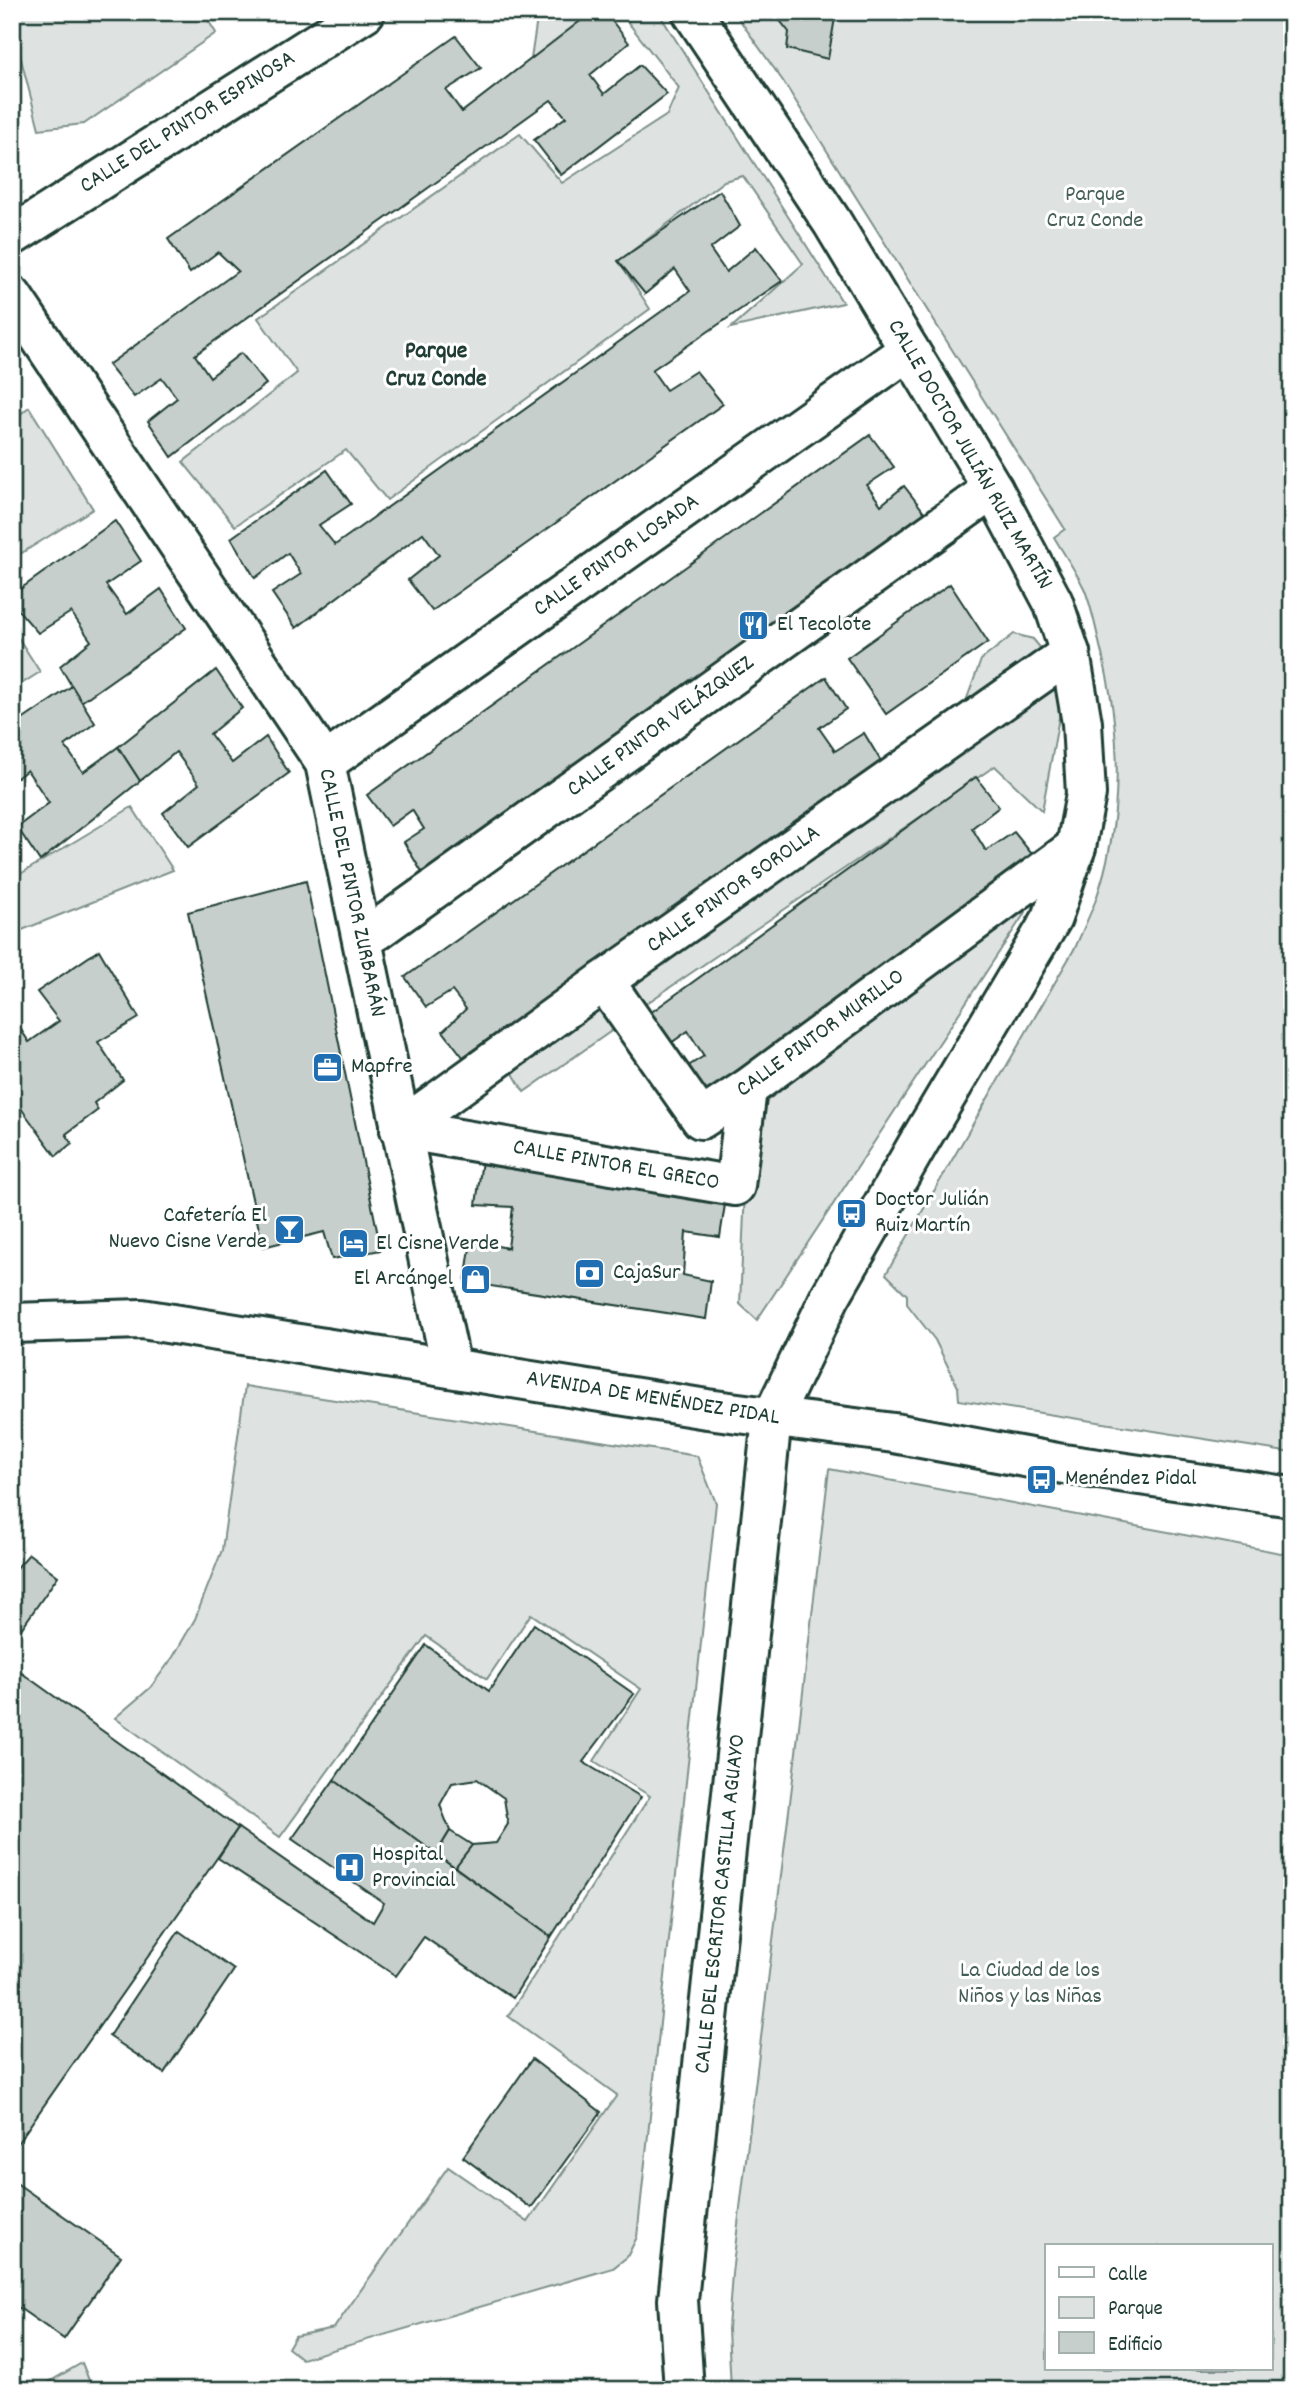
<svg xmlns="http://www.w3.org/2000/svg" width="1304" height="2402" viewBox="0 0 1304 2402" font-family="Dekko,sans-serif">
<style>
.green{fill:#dee3e2;stroke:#7e908b;stroke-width:2;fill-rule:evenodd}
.building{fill:#c7cfcc;stroke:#1f3d34;stroke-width:2}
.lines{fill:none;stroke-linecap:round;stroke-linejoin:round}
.street-casing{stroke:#1f3d34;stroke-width:44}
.secondary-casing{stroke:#1f3d34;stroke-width:44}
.street{stroke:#fff;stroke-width:38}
.secondary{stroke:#fff;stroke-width:38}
.labels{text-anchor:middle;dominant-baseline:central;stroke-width:6;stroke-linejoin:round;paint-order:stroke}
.street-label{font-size:23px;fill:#1f3d34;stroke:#fff}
.park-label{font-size:23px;fill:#455e57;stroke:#fff}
.poi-label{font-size:23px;fill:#1f3d34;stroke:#fff;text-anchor:start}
.neighbourhood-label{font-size:24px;font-weight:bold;fill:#1f3d34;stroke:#fff}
</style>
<rect width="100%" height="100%" fill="#fff"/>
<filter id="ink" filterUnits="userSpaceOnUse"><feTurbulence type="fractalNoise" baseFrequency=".0143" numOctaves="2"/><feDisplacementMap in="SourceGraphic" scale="14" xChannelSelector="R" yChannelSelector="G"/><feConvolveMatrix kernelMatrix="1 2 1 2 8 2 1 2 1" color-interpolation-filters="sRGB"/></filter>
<g filter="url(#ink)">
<g class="green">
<path d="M12,12H203L216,33L84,124L39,129L12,24Z"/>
<path d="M538,12H606L531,59Z"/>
<path d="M620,12H658L843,303L731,328L803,264L743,176L724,181L619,261L650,309L387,500L346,450L235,526L183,462L297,373L258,318L520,134L562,183L667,115L679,88Z"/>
<path d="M734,12H1292V1453L959,1400L958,1387L935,1340L907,1304V1295L886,1274L1076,946C1082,932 1089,917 1095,902C1124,821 1122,732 1101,650C1096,630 1092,607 1084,588C1075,570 1064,554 1054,537L1065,529L783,81Z"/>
<path d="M29,407L93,509L12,559V483L18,479L12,464V421Z"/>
<path d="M12,628L40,672L12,690Z"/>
<path d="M1014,634L1033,639L1066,679L1042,811L995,766L644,1005L632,982L958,723L981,660Z"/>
<path d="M132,807L173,870L12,934V879Z"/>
<path d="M1040,890L757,1320L740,1304L746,1168L756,1099Z"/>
<path d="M596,1000L617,1027L524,1092L508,1065Z"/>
<path d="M245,1386L697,1456L716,1503L637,2237L627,2257L613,2268L302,2359L288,2348L295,2336L334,2328L448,2167L528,2222L617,2095L508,2016L650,1796L594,1761L641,1689L531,1614L487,1679L426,1636L280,1837L115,1718L150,1688L173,1657L195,1619L222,1550Z"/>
<path d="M829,1469L1292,1555V2390H731L728,2329L732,2273L793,1778ZM1047,2246H1271V2369H1047Z"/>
<path d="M82,2363L93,2390H35Z"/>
</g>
<g class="building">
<path d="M209,12H228L215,21Z"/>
<path d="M592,12H605L629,43L590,75L604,94L640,65L667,94L561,175L534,140L566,117L551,100L195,355L210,377L241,353L266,384L172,457L148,421L177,398L162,378L134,397L108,365L238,271L218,252L190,273L168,239L456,36L481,68L446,90L462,112Z"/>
<path d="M755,12H836L828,59L787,49L789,32L777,17Z"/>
<path d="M720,191L740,226L710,249L726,272L756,247L782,281L652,370L666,390L696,371L723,404L432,611L408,580L439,555L423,533L296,628L272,593L301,574L288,553L255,578L231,538L327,470L351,504L319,525L335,545L690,291L675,269L645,294L618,261Z"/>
<path d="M870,435L894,467L867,485L881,505L904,486L928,517L424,876L404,842L424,829L412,810L390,826L367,795Z"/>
<path d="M115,521L141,561L106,585L127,614L161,589L186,628L81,702L60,666L91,641L71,612L38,633L12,603V595Z"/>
<path d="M950,584L988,642L886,714L847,658Z"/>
<path d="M216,670L242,708L210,734L232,763L266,737L289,773L188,847L163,813L199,784L176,752L140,781L118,747Z"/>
<path d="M826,677L846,709L819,728L835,751L864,733L882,763L463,1057L443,1031L466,1009L452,991L426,1007L405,977Z"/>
<path d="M72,686L95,723L65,746L83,772L118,747L140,781L40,861L17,827L49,803L27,770L12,782V727Z"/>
<path d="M976,777L999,807L972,828L986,851L1014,832L1036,859L701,1103L682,1070L704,1056L688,1031L664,1048L646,1016Z"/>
<path d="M306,881L381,1250L332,1259L324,1232L263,1247L188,912Z"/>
<path d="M99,950L139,1018L98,1042L123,1080L94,1103L98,1110L66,1134L72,1143L56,1156L12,1096V1016L29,1042L59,1021L37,992Z"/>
<path d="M482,1160L726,1198L720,1237L686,1232L683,1275L711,1281L706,1319L465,1282L471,1241L508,1248L513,1207L476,1205Z"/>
<path d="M29,1554L58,1576L12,1642V1566L16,1569Z"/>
<path d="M534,1624L634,1694L583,1762L641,1797L551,1937L455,1867L472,1845L496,1843L508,1824L504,1798L477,1779L452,1783L440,1805L450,1831L436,1854L334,1780L426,1645L489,1691Z"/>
<path d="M12,1666L238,1828L12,2151Z"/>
<path d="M334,1780L551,1937L513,1998L424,1937L396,1976L218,1858L238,1828L373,1922L384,1903L292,1839Z"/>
<path d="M450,1831L472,1845L455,1867L436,1854Z"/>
<path d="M179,1931L234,1970L164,2073L109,2036Z"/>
<path d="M532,2059L601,2112L531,2208L463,2157Z"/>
<path d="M12,2180L121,2256L64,2339L12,2303Z"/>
</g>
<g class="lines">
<defs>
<g id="street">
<path d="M692,12L832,222L993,489L1053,602L1070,653L1082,723L1086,794L1076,847L1052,918L919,1142L830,1297L772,1418"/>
<path d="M12,296L325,763L451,1367"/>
<path d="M325,763L909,350"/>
<path d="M363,940L993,489"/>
<path d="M604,981L701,1119L747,1089L1076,847"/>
<path d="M400,1129L604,981L1070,653"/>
<path d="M400,1129L735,1186L747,1089"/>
</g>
<g id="secondary">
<path d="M12,236L365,12"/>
<path d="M12,1323L142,1319L707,1409L894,1433L1057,1463L1292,1497"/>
<path d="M684,2390L678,2300L772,1418"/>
</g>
</defs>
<use href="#street" class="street-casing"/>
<use href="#secondary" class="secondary-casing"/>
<use href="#street" class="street"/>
<use href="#secondary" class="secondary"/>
</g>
</g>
<defs>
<symbol id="restaurant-square" viewBox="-11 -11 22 22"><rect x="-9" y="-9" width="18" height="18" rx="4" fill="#1f6fb2" stroke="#fff"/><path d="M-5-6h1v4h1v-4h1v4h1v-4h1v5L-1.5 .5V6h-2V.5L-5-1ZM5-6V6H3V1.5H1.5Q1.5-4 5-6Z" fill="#fff"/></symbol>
<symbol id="office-square" viewBox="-11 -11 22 22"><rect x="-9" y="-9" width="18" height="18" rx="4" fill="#1f6fb2" stroke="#fff"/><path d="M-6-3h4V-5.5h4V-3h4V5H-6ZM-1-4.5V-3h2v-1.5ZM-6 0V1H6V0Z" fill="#fff"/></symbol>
<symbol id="bus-square" viewBox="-11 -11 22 22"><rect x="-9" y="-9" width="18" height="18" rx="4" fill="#1f6fb2" stroke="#fff"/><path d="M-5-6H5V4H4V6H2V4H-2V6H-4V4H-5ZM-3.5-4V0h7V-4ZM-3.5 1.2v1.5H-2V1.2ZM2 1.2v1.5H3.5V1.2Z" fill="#fff"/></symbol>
<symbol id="bar-square" viewBox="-11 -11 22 22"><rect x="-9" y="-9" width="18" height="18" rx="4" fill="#1f6fb2" stroke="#fff"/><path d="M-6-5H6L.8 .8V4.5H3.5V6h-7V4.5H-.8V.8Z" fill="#fff"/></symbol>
<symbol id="hotel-square" viewBox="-11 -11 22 22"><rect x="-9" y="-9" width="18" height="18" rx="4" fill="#1f6fb2" stroke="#fff"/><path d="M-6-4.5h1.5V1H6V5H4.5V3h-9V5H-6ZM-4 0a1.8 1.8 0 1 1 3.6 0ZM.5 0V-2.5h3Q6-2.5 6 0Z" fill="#fff"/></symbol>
<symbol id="bank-square" viewBox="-11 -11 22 22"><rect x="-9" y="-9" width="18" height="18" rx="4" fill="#1f6fb2" stroke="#fff"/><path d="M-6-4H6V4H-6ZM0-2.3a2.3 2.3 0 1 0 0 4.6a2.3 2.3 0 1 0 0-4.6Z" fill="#fff"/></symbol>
<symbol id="shop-square" viewBox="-11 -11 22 22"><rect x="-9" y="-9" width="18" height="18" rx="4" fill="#1f6fb2" stroke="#fff"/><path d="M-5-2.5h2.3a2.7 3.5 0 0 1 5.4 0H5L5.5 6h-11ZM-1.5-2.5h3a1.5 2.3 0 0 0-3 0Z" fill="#fff"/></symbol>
<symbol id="hospital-square" viewBox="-11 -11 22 22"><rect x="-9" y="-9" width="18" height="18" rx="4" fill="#1f6fb2" stroke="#fff"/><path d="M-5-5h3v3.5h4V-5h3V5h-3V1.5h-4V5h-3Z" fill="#fff"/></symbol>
</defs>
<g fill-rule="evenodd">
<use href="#restaurant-square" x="736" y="608" width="35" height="35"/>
<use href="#office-square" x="310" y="1050" width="35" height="35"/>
<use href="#bus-square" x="834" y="1196" width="35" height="35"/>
<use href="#bar-square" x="272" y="1212" width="35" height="35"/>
<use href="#hotel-square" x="336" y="1226" width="35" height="35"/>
<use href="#bank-square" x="572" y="1256" width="35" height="35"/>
<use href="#shop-square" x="458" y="1262" width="35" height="35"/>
<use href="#bus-square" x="1024" y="1462" width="35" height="35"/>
<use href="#hospital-square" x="332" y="1850" width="35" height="35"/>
</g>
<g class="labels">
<g class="street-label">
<text transform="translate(188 123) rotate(-32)">CALLE DEL PINTOR ESPINOSA</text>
<text transform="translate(969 455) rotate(60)">CALLE DOCTOR JULIÁN RUIZ MARTÍN</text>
<text transform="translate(617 556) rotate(-35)">CALLE PINTOR LOSADA</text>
<text transform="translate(661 727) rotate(-36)">CALLE PINTOR VELÁZQUEZ</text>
<text transform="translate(734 890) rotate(-35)">CALLE PINTOR SOROLLA</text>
<text transform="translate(351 893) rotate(78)">CALLE DEL PINTOR ZURBARÁN</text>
<text transform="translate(821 1034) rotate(-36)">CALLE PINTOR MURILLO</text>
<text transform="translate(616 1166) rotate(10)">CALLE PINTOR EL GRECO</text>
<text transform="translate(653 1399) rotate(9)">AVENIDA DE MENÉNDEZ PIDAL</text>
<text transform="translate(721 1904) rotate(-84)">CALLE DEL ESCRITOR CASTILLA AGUAYO</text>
</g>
<g class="park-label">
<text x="1095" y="195">Parque<tspan x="1095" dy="26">Cruz Conde</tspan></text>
<text x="1030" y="1971">La Ciudad de los<tspan x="1030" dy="26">Niños y las Niñas</tspan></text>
</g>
<g class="poi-label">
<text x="777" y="625">El Tecolote</text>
<text x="351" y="1067">Mapfre</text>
<text x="875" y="1200">Doctor Julián<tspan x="875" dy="26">Ruiz Martín</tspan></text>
<text x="267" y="1216" text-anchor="end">Cafetería El<tspan x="267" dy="26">Nuevo Cisne Verde</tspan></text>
<text x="376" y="1244">El Cisne Verde</text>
<text x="613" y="1273">CajaSur</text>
<text x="453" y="1279" text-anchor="end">El Arcángel</text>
<text x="1065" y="1479">Menéndez Pidal</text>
<text x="372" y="1855">Hospital<tspan x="372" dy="26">Provincial</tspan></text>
</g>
<g class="neighbourhood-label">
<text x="436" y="352">Parque<tspan x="436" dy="28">Cruz Conde</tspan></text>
</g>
</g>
<rect width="1304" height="2402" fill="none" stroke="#fff" stroke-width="42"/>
<rect x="21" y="21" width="1262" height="2360" fill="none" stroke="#1f3d34" stroke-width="2.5" filter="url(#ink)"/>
<rect x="1045" y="2244" width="228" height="126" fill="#ffffff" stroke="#a5b1ae" stroke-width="2"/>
<rect x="1059" y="2267" width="35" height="10" fill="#ffffff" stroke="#a5b1ae" stroke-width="2"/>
<text x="1108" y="2280" font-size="21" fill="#1f3d34">Calle</text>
<rect x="1059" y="2297" width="35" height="21" fill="#dee3e2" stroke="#a5b1ae" stroke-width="2"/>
<text x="1108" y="2314" font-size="21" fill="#1f3d34">Parque</text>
<rect x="1059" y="2332" width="35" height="21" fill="#c7cfcc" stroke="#a5b1ae" stroke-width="2"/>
<text x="1108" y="2350" font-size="21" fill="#1f3d34">Edificio</text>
</svg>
